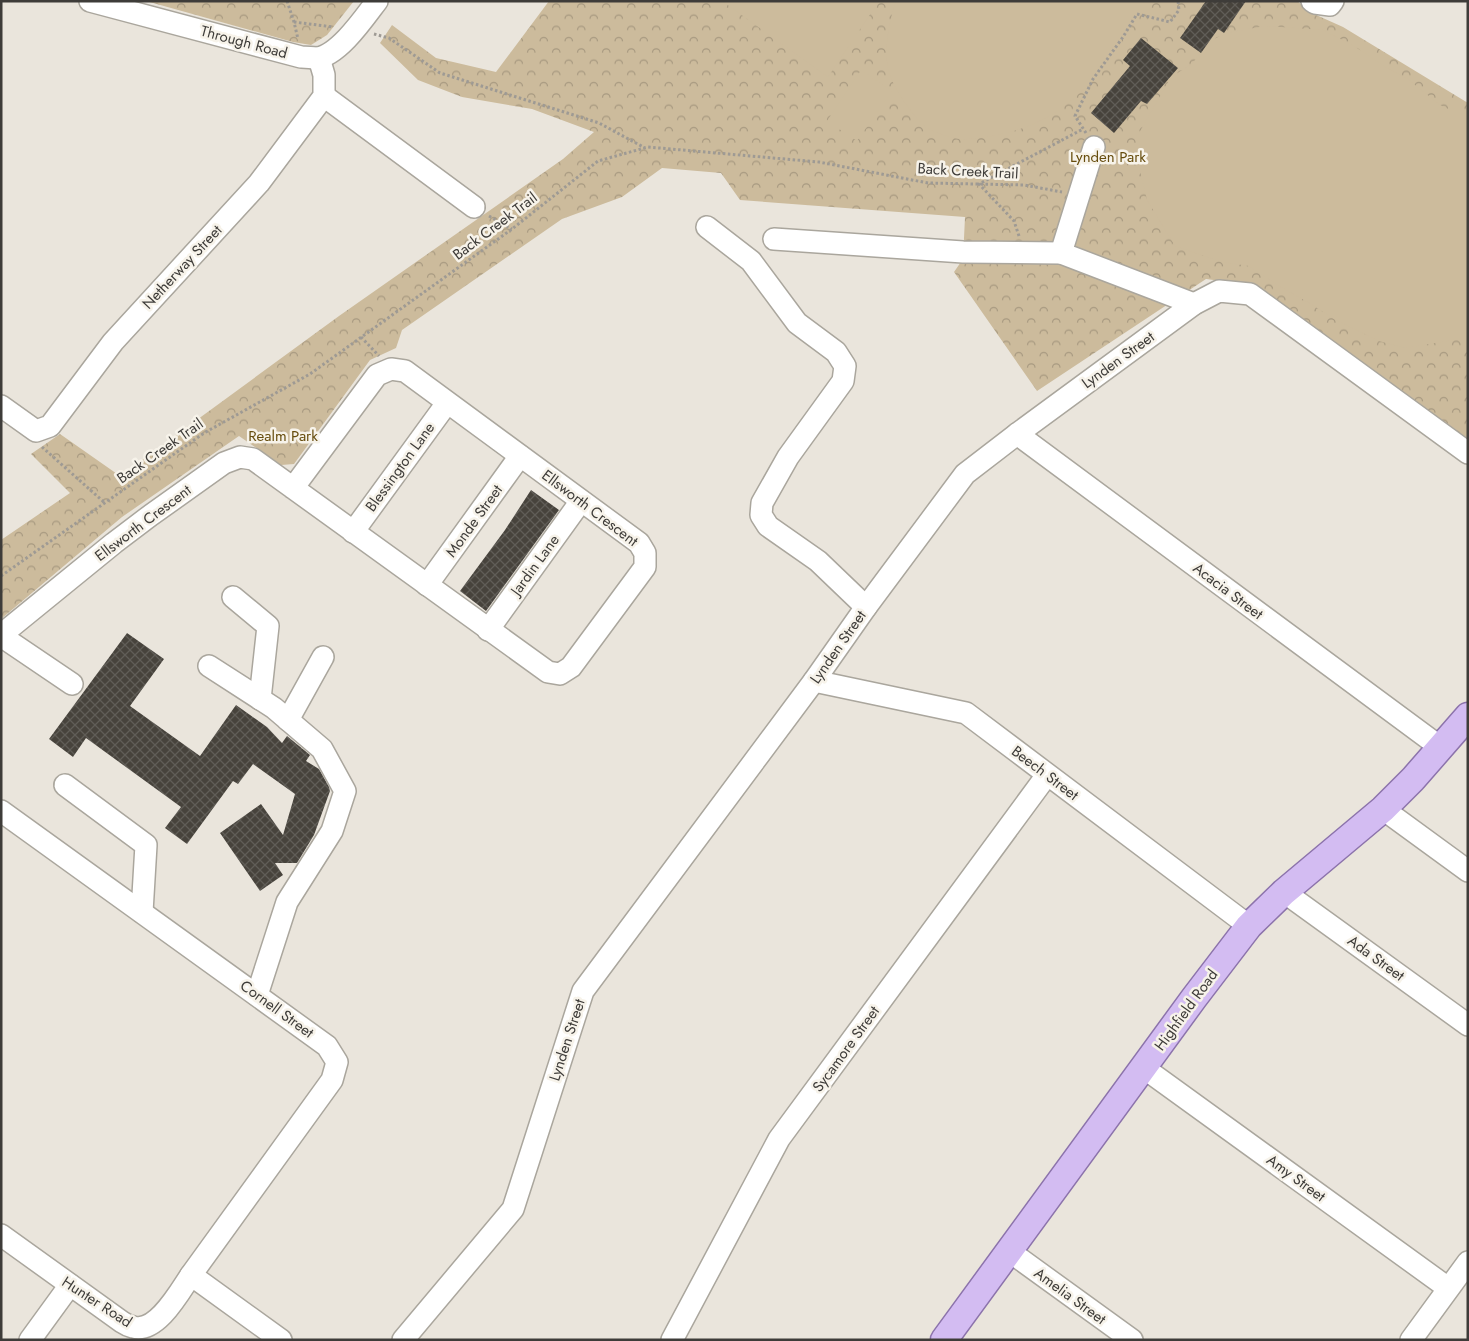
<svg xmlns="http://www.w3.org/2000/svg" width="1469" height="1341" viewBox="0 0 1469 1341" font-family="Jost,sans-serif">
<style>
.park{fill:url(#park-crowns)}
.garden{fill:#ccbb9c}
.building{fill:url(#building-cross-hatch)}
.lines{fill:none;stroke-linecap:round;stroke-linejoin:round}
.minor-casing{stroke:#aaa69d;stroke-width:24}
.major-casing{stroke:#8c73ab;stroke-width:29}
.path{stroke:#9e9a94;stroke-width:3;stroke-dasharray:2.5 2.5;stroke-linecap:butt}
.minor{stroke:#fff;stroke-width:21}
.major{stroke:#d3bcf2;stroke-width:26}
.labels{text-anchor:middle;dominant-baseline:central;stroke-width:5;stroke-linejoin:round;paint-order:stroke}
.street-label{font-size:15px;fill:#3e3c39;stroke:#f7f3ea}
.park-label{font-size:15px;fill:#674d0e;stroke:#f7f3ea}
</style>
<defs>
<pattern id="park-crowns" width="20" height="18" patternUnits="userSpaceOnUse" patternTransform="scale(1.25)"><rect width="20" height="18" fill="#ccbb9c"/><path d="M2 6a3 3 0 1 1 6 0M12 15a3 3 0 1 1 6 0" fill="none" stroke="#a79980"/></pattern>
<pattern id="building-cross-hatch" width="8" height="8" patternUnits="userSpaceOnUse" patternTransform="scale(1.25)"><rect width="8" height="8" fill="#47433c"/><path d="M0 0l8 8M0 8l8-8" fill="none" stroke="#605d57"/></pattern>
</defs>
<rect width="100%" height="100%" fill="#eae5dc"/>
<g class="park">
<path d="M146,1H354L327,35L311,45L293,42Z"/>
<path d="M549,1H1297L1314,14L1343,27L1468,103V441L1251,285L1206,279L1037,391L954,272L963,259L965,217L740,200L721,173L662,168L622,197L562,219L402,330L396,348L370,360L294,464L281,465L239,436L122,517L1,619V540L70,493L31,454L60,434L120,476L339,316L563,159L594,132L532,109L462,97L418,80L380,43L392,25L436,58L496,72Z"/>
</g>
<g class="garden">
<path d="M722,1H879L828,77Z"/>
<path d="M896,1H1143C1122,45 1093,90 1051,115C1027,129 1006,134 979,138C973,138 965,140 960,139C952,138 933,132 927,128C914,118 893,88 889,72C883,51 889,22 896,1Z"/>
<path d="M1265,26L1323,30L1354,46L1384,66L1409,80L1440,105L1468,119V335L1453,340L1405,348L1379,341L1334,319L1311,304L1279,286L1249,266L1222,262L1175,246L1147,200L1139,167V133L1171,77L1192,64L1208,42L1226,33Z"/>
<path d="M861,70L892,91L857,141L827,121Z"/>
</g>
<g class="building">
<path d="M1206,1H1246L1224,33L1218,29L1201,53L1180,38Z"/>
<path d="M1141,38L1178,68L1147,104L1141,101L1114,133L1091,113L1130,66L1123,60Z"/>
<path d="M531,490L559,510L486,611L460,591L505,530Z"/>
<path d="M127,633L164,659L130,706L200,756L236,705L267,727L282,743L287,736L310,755L306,761L319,769L329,787L330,791L314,835L297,863H275L283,875L260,891L220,833L261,804L283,835L295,794L253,764L238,784L233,781L187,844L165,828L181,807L86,738L73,757L49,739Z"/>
</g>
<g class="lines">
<defs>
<g id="minor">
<path d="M90,1L301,57C307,57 312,58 317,58C339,55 364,18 377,1"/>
<path d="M1312,1L1315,3L1330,5L1333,1"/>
<path d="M324,96L474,207"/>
<path d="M1094,147L1061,253L1194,304"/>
<path d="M707,227L751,261L797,323L836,352L845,366L843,381L788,457L762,503L761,515L768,526L818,561L866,607"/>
<path d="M774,239L963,252L1061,253"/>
<path d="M1,406L36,431L50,426L113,342L259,183L324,96V75L319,58"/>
<path d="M1017,434L1440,747"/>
<path d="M353,532L447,403"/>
<path d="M427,585L520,456"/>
<path d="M233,597L268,626L260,699"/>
<path d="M488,630L581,501"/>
<path d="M1,635L114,543L151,515L224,463L240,457L253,459L548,672L560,674L571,667L645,567V553L639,543L405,371L391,369L377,375L293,488"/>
<path d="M1,636L72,684"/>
<path d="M209,666L274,708L322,749L345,791L332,831L287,902L257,995"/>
<path d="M814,681L966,713L1249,926"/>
<path d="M288,720L323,657"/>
<path d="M65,785L146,845L142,912"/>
<path d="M1383,809L1468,871"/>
<path d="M1,811L327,1046L337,1062L332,1080L191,1275"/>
<path d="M1284,892L1468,1025"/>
<path d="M1144,1068L1448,1288"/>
<path d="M1,1235L122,1322C125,1324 129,1326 133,1327C157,1334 180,1291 191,1275L281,1340"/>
<path d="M1009,1251L1132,1340"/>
<path d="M30,1340L70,1285"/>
<path d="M403,1340L513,1209L583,991L814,681L866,607L965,474L1017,434L1194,304L1219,291L1250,294L1468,453"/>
<path d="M672,1340L779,1139L1047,775"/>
<path d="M1411,1340L1468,1262"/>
</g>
<path id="major" d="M944,1340L1194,998L1249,926L1284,892L1383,809L1413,779L1468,716"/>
</defs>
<use href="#minor" class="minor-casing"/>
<use href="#major" class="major-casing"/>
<g class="path">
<path d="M287,1L294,22L298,39"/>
<path d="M294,22L333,27"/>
<path d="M374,34L389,38L440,73L599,123L645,148"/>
<path d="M1086,133L1075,116L1093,79L1123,37L1137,14L1170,22L1179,10L1178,1"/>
<path d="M489,216L512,229"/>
<path d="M1019,236L1014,221L979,184L1083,129"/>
<path d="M361,337L379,356"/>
<path d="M42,447L105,503"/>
<path d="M1,576L204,433L310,374L512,229L598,161L648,147L819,162L928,183L1024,185L1062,192"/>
</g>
<use href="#minor" class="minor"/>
<use href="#major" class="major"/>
</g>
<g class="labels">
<g class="street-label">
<text transform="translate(244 42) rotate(15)">Through Road</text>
<text transform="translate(968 171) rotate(3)">Back Creek Trail</text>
<text transform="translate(495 226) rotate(-37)">Back Creek Trail</text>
<text transform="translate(182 267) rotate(-47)">Netherway Street</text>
<text transform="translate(1118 360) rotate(-36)">Lynden Street</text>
<text transform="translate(160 451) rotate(-35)">Back Creek Trail</text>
<text transform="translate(400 467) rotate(-54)">Blessington Lane</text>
<text transform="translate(590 508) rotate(37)">Ellsworth Crescent</text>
<text transform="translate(474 521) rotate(-54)">Monde Street</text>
<text transform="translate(143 523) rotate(-37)">Ellsworth Crescent</text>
<text transform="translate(535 565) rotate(-54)">Jardin Lane</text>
<text transform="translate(1228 591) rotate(37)">Acacia Street</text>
<text transform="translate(838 647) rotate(-55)">Lynden Street</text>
<text transform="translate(1045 773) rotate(37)">Beech Street</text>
<text transform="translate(1376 958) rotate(36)">Ada Street</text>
<text transform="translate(277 1009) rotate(36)">Cornell Street</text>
<text transform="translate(1186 1010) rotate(-54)">Highfield Road</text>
<text transform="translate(567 1040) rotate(-72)">Lynden Street</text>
<text transform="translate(846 1049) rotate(-54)">Sycamore Street</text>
<text transform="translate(1296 1178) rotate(36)">Amy Street</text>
<text transform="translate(1070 1296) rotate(36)">Amelia Street</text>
<text transform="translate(97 1302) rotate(33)">Hunter Road</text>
</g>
<g class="park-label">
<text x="1108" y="157">Lynden Park</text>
<text x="283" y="436">Realm Park</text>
</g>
</g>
<rect width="1469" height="1341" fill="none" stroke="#3e3c39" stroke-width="5"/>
</svg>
